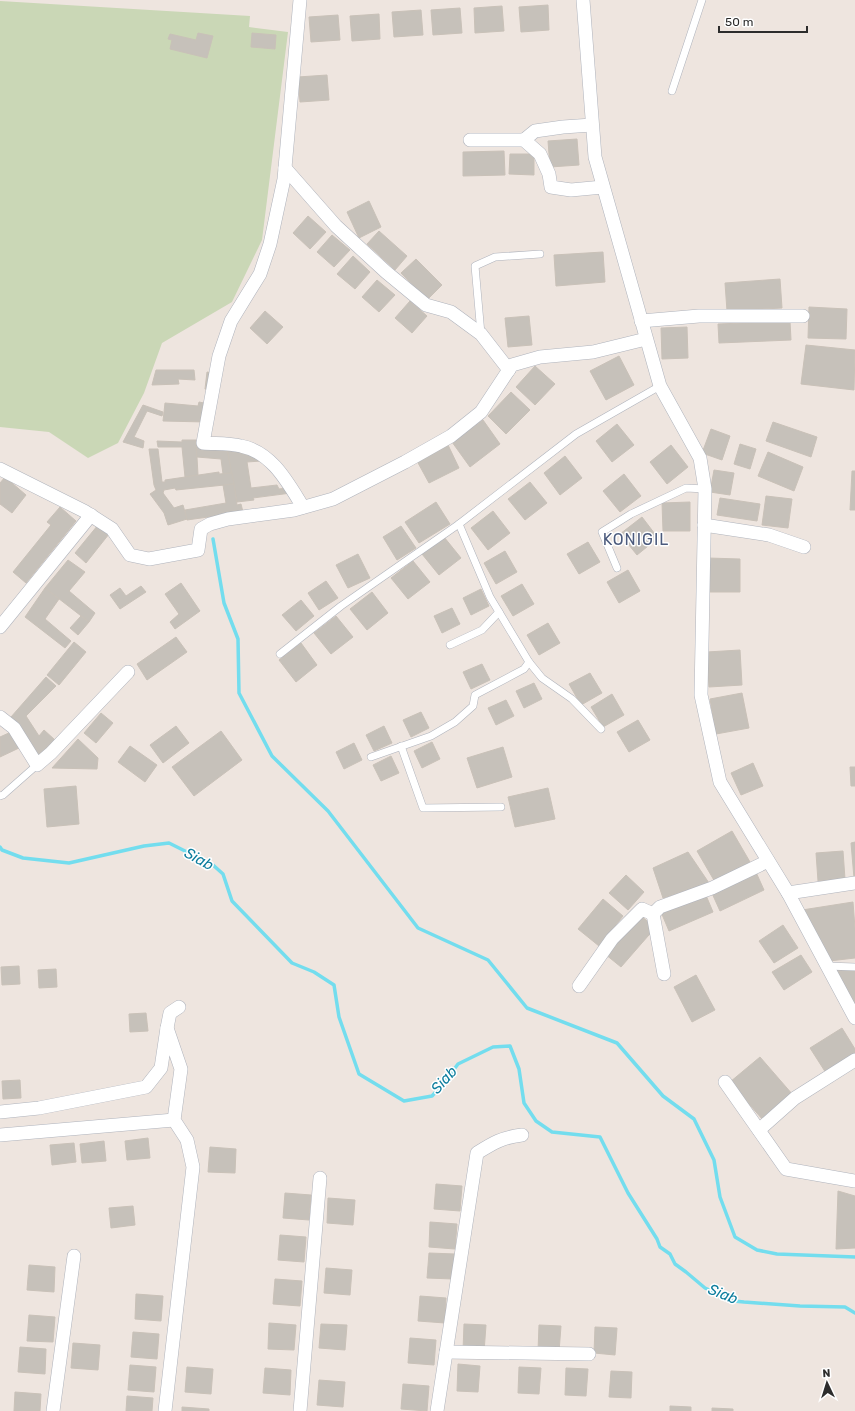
<svg xmlns="http://www.w3.org/2000/svg" width="855" height="1411" viewBox="0 0 855 1411" font-family="Rubik,sans-serif">
<style>
.cemetery{fill:#cad7b6}
.lines{fill:none;stroke-linecap:round;stroke-linejoin:round}
.stream{stroke:#73ddee;stroke-width:3.5}
.building{fill:#c6c1ba;stroke:#c9c1b8}
.lane-casing{stroke:#afb3bc;stroke-width:8}
.street-casing{stroke:#afb3bc;stroke-width:14}
.lane{stroke:#fff;stroke-width:7}
.street{stroke:#fff;stroke-width:13}
.labels{text-anchor:middle;dominant-baseline:central;stroke-width:3;stroke-linejoin:round;paint-order:stroke}
.water-label{font-size:15px;font-style:italic;fill:#0e7e9e;stroke:#fff}
.quarter-label{font-size:16px;letter-spacing:1px;fill:#4c5b7d;stroke:#fff}
</style>
<rect width="100%" height="100%" fill="#eee5df"/>
<path class="cemetery" d="M0,1L250,16L249,27L288,32L262,240L232,302L162,343L144,393L118,443L88,458L49,432L0,427Z"/>
<g class="lines">
<g class="stream">
<path d="M213,539L224,603L238,639L239,693L272,756L328,811L418,928L488,960L527,1008L617,1043L663,1096L694,1119L714,1160L720,1197L735,1237L757,1250L777,1254L855,1257"/>
<path d="M0,847L2,850L23,858L69,863L144,846L169,843L213,865L223,874L232,901L292,963L314,972L334,985L339,1017L359,1074L404,1101L432,1096L443,1084L458,1064L493,1047L510,1046L519,1069L524,1103L536,1121L552,1132L600,1137L628,1193L657,1239L660,1247L670,1254L675,1264L686,1272L705,1288L734,1301L744,1302L800,1306L845,1307L855,1313"/>
</g>
</g>
<g class="building">
<path d="M548,5L549,30L521,32L519,7Z"/>
<path d="M502,6L504,31L475,33L474,8Z"/>
<path d="M460,8L462,33L433,35L431,10Z"/>
<path d="M421,10L423,35L394,37L392,12Z"/>
<path d="M379,14L380,39L352,41L350,16Z"/>
<path d="M338,15L340,40L311,42L309,17Z"/>
<path d="M198,33L213,36L207,58L170,49L172,40L168,39L170,34L196,40Z"/>
<path d="M252,33L276,35L275,49L251,47Z"/>
<path d="M327,75L329,100L300,102L298,77Z"/>
<path d="M577,139L579,165L550,167L548,141Z"/>
<path d="M504,151L505,175L463,176V152Z"/>
<path d="M510,154H534V175L509,174Z"/>
<path d="M369,201L381,227L359,238L347,212Z"/>
<path d="M308,216L326,232L310,249L293,233Z"/>
<path d="M379,231L407,256L395,270L367,244Z"/>
<path d="M332,235L350,250L334,267L317,252Z"/>
<path d="M603,252L605,282L556,286L554,255Z"/>
<path d="M353,256L370,272L355,289L337,274Z"/>
<path d="M416,259L442,285L427,300L401,273Z"/>
<path d="M780,279L782,308L727,311L725,283Z"/>
<path d="M377,280L395,295L379,312L362,297Z"/>
<path d="M410,301L427,316L412,333L395,318Z"/>
<path d="M809,307L847,309L846,339L808,338Z"/>
<path d="M265,311L283,327L267,344L250,328Z"/>
<path d="M529,316L532,345L508,347L505,318Z"/>
<path d="M790,321L791,340L719,343L718,324Z"/>
<path d="M687,327L688,358L662,359L661,328Z"/>
<path d="M806,345L855,350L854,390L801,384Z"/>
<path d="M619,356L634,385L606,400L590,371Z"/>
<path d="M535,366L555,384L535,405L516,387Z"/>
<path d="M156,370H194L195,380L178,379L179,384L152,385Z"/>
<path d="M207,372L214,373L211,390L205,389Z"/>
<path d="M511,392L530,410L506,434L488,416Z"/>
<path d="M199,402L209,404L206,422L163,421L165,403L198,406Z"/>
<path d="M143,405L163,412L162,416L147,411L134,437L144,441L143,448L123,442Z"/>
<path d="M483,420L500,444L470,467L452,442Z"/>
<path d="M773,422L817,437L811,457L766,441Z"/>
<path d="M617,424L634,445L612,462L596,441Z"/>
<path d="M711,429L730,436L722,460L702,453Z"/>
<path d="M182,440H196L198,475L185,477L182,447H158L157,441L182,442Z"/>
<path d="M740,444L756,449L750,469L734,464Z"/>
<path d="M448,445L459,468L429,483L417,461Z"/>
<path d="M671,445L688,467L667,484L650,462Z"/>
<path d="M196,446L227,448L232,473L223,474L221,459L197,457Z"/>
<path d="M227,448L259,455L261,461L247,462L251,488L277,485L279,489L287,488L291,493L253,498L254,500L237,502Z"/>
<path d="M149,449H158L162,482H165V480L219,472V474L232,473L234,484L176,490L175,488L164,490L163,493L174,508L183,505L187,519L168,525L164,513L150,494L156,490L154,485Z"/>
<path d="M768,452L803,467L794,491L758,476Z"/>
<path d="M565,456L582,478L560,495L544,473Z"/>
<path d="M714,470L734,473L730,495L710,492Z"/>
<path d="M852,471H855V510H850Z"/>
<path d="M624,474L641,496L620,512L603,491Z"/>
<path d="M5,477L26,495L12,513L0,504V483Z"/>
<path d="M530,482L547,503L525,520L508,499Z"/>
<path d="M234,484L237,505L241,504L243,512L187,520L185,510L226,503L223,485Z"/>
<path d="M766,496L792,499L788,528L762,525Z"/>
<path d="M720,498L760,504L757,521L717,515Z"/>
<path d="M436,502L450,524L419,543L405,522Z"/>
<path d="M690,502V531H663L662,503Z"/>
<path d="M60,507L76,521L26,583L13,572L51,525L47,522Z"/>
<path d="M493,511L510,533L488,550L471,528Z"/>
<path d="M642,517L658,538L637,555L620,534Z"/>
<path d="M98,525L109,534L86,563L75,553Z"/>
<path d="M401,526L416,548L397,560L383,537Z"/>
<path d="M444,537L461,558L439,575L422,554Z"/>
<path d="M588,542L600,562L579,574L567,554Z"/>
<path d="M505,551L517,572L496,584L484,563Z"/>
<path d="M358,554L370,578L348,588L336,565Z"/>
<path d="M708,558L740,559V592H708Z"/>
<path d="M68,560L85,572L69,591L95,613L89,622L45,588Z"/>
<path d="M413,561L430,582L408,599L391,578Z"/>
<path d="M628,570L640,591L619,603L607,582Z"/>
<path d="M326,581L338,598L319,610L308,593Z"/>
<path d="M181,583L200,611L175,629L170,622L179,614L165,594Z"/>
<path d="M522,584L534,604L513,616L501,596Z"/>
<path d="M141,586L146,592L120,609L110,595L120,588L126,596Z"/>
<path d="M45,588L59,599L45,619L71,641L65,648L25,617Z"/>
<path d="M481,589L489,606L471,615L463,598Z"/>
<path d="M372,592L388,613L367,630L350,609Z"/>
<path d="M301,600L314,616L296,631L282,615Z"/>
<path d="M452,608L460,624L442,633L434,616Z"/>
<path d="M81,616L89,622L78,635L70,628Z"/>
<path d="M336,616L353,637L331,654L314,633Z"/>
<path d="M548,623L560,643L539,655L527,635Z"/>
<path d="M176,637L187,652L147,680L137,664Z"/>
<path d="M74,642L86,652L59,685L47,675Z"/>
<path d="M301,643L317,665L296,682L279,660Z"/>
<path d="M740,650L742,685L709,687L707,652Z"/>
<path d="M482,664L490,680L471,689L463,672Z"/>
<path d="M590,673L602,693L581,705L569,684Z"/>
<path d="M46,677L56,686L26,716L39,736L44,730L55,740L46,748L48,750L37,758L11,717Z"/>
<path d="M534,683L542,699L524,708L516,691Z"/>
<path d="M742,693L749,728L716,734L710,699Z"/>
<path d="M612,694L624,715L603,727L591,707Z"/>
<path d="M506,700L514,716L496,725L488,708Z"/>
<path d="M421,712L429,728L411,737L403,720Z"/>
<path d="M101,713L113,723L96,743L84,733Z"/>
<path d="M638,720L650,740L629,752L617,732Z"/>
<path d="M176,726L189,743L163,763L150,745Z"/>
<path d="M384,726L392,743L374,751L366,735Z"/>
<path d="M221,731L242,760L194,796L172,767Z"/>
<path d="M11,732L19,748L0,757V737Z"/>
<path d="M78,739L98,758L97,769L52,768Z"/>
<path d="M432,742L440,759L422,768L414,751Z"/>
<path d="M354,743L362,760L344,769L336,752Z"/>
<path d="M130,746L157,765L145,782L118,762Z"/>
<path d="M503,747L512,777L477,788L467,758Z"/>
<path d="M391,756L399,773L381,781L373,765Z"/>
<path d="M753,763L763,786L741,795L731,773Z"/>
<path d="M850,767H855V786H851Z"/>
<path d="M76,786L79,824L47,827L44,789Z"/>
<path d="M548,788L555,819L515,827L508,797Z"/>
<path d="M732,831L750,862L715,882L697,851Z"/>
<path d="M855,842V878H854L851,843Z"/>
<path d="M843,851L845,879L818,881L816,853Z"/>
<path d="M688,852L709,883L663,898L653,868Z"/>
<path d="M755,870L764,890L720,911L711,891Z"/>
<path d="M626,875L644,892L628,910L609,893Z"/>
<path d="M705,893L713,912L669,931L661,912Z"/>
<path d="M603,899L623,916L599,946L578,929Z"/>
<path d="M853,902L855,928V958L829,961L802,910Z"/>
<path d="M639,914L655,928L621,967L605,954Z"/>
<path d="M783,925L798,948L774,963L759,941Z"/>
<path d="M801,955L812,972L784,990L772,972Z"/>
<path d="M19,966L20,984L2,985L1,967Z"/>
<path d="M56,969L57,987L39,988L38,970Z"/>
<path d="M836,970H855V1005Z"/>
<path d="M696,975L715,1010L692,1022L674,987Z"/>
<path d="M146,1013L148,1031L130,1032L129,1014Z"/>
<path d="M842,1028L855,1049V1056L826,1073L810,1048Z"/>
<path d="M760,1057L793,1095L763,1120L730,1082Z"/>
<path d="M20,1080L21,1098L3,1099L2,1081Z"/>
<path d="M148,1138L150,1158L127,1160L125,1141Z"/>
<path d="M104,1141L106,1161L82,1163L80,1144Z"/>
<path d="M74,1143L76,1162L52,1165L50,1145Z"/>
<path d="M210,1147L236,1149L235,1173L208,1172Z"/>
<path d="M436,1184L462,1186L460,1211L434,1209Z"/>
<path d="M838,1191L855,1196V1248L836,1249Z"/>
<path d="M285,1193L311,1195L309,1220L283,1218Z"/>
<path d="M328,1198L355,1200L353,1225L327,1223Z"/>
<path d="M133,1206L135,1225L111,1228L109,1208Z"/>
<path d="M430,1222L457,1224L455,1249L429,1247Z"/>
<path d="M280,1235L306,1237L304,1262L278,1260Z"/>
<path d="M429,1253L455,1254L453,1279L427,1278Z"/>
<path d="M29,1265L55,1267L54,1292L27,1290Z"/>
<path d="M326,1268L352,1270L350,1295L324,1293Z"/>
<path d="M275,1279L302,1281L300,1306L273,1304Z"/>
<path d="M136,1294L163,1296L161,1321L135,1319Z"/>
<path d="M420,1296L446,1298L445,1323L418,1321Z"/>
<path d="M29,1315L55,1317L53,1342L27,1341Z"/>
<path d="M269,1323L296,1325L294,1350L268,1349Z"/>
<path d="M321,1324L347,1325L345,1350L319,1348Z"/>
<path d="M464,1324L486,1325L484,1352L463,1351Z"/>
<path d="M539,1325L561,1326L559,1352L538,1351Z"/>
<path d="M595,1327L617,1328L615,1355L594,1353Z"/>
<path d="M133,1332L159,1334L157,1359L131,1357Z"/>
<path d="M410,1338L436,1340L434,1365L408,1363Z"/>
<path d="M73,1343L100,1345L98,1370L71,1368Z"/>
<path d="M20,1347L46,1349L45,1374L18,1372Z"/>
<path d="M458,1364L480,1366L478,1392L457,1391Z"/>
<path d="M130,1365L156,1367L154,1392L128,1390Z"/>
<path d="M187,1367L213,1369L211,1394L185,1392Z"/>
<path d="M519,1367L541,1368L539,1394L518,1393Z"/>
<path d="M265,1368L291,1370L290,1395L263,1393Z"/>
<path d="M566,1368L588,1369L586,1396L565,1395Z"/>
<path d="M611,1371L632,1372L631,1398L609,1397Z"/>
<path d="M319,1380L345,1382L343,1407L317,1405Z"/>
<path d="M403,1384L429,1386L427,1411L401,1409Z"/>
<path d="M15,1392L41,1394L40,1411H14Z"/>
<path d="M127,1396L153,1398L152,1411H126Z"/>
<path d="M670,1406L691,1407V1411H670Z"/>
<path d="M182,1407L209,1409V1411H182Z"/>
<path d="M712,1408L733,1409V1411H712Z"/>
</g>
<g class="lines">
<defs>
<g id="lane">
<path d="M672,91L702,0"/>
<path d="M481,334L475,266L495,257L540,254"/>
<path d="M617,568L602,532L631,514L686,488L705,489"/>
<path d="M450,645L482,630L499,612"/>
<path d="M280,654L341,606L459,524"/>
<path d="M601,729L572,699L542,678L529,662L490,597L459,524L576,434L660,386"/>
<path d="M401,746L423,808L501,807"/>
<path d="M371,757L431,736L455,722L473,706L475,695L524,669L529,662"/>
<path d="M0,796L3,795L37,765"/>
<path d="M827,966L855,967"/>
</g>
<g id="street">
<path d="M300,0L284,179L270,244L260,274L231,321L219,356L203,443C215,444 228,443 241,446C272,452 288,483 303,507"/>
<path d="M583,0L595,157L660,386L700,458L705,489L701,695L720,782L788,893L855,1018"/>
<path d="M470,140H524L540,154L549,174L551,187L571,190L603,187"/>
<path d="M524,140L535,131L563,127L592,125"/>
<path d="M285,168L336,226L386,272L426,305L451,312L481,334L509,370"/>
<path d="M641,321L699,316H803"/>
<path d="M0,469L84,511L112,529L130,555L149,559L198,550L201,529L210,524L228,519L294,510L333,499L405,462L451,436L481,412L512,365L540,357L593,352L646,339"/>
<path d="M704,525L769,535L804,547"/>
<path d="M0,627L91,515"/>
<path d="M0,717L14,728L37,765L51,753L128,672"/>
<path d="M788,893L855,883"/>
<path d="M664,974L653,914L660,907L712,888L768,861"/>
<path d="M579,986L612,939L642,909L653,914"/>
<path d="M167,1028L170,1013L179,1007"/>
<path d="M725,1082L786,1169L855,1181"/>
<path d="M0,1112L39,1108L146,1087L161,1068L167,1028L181,1069L174,1120L187,1140L193,1167L165,1411"/>
<path d="M759,1130L795,1098L855,1060"/>
<path d="M0,1135L174,1120"/>
<path d="M446,1352L589,1354"/>
<path d="M53,1411L74,1256"/>
<path d="M300,1411L320,1178"/>
<path d="M437,1411L477,1153C493,1143 503,1137 522,1135"/>
</g>
</defs>
<use href="#lane" class="lane-casing"/>
<use href="#street" class="street-casing"/>
<use href="#lane" class="lane"/>
<use href="#street" class="street"/>
</g>
<g class="labels">
<g class="water-label">
<text transform="translate(199 859) rotate(29)">Siab</text>
<text transform="translate(444 1080) rotate(-48)">Siab</text>
<text transform="translate(723 1294) rotate(22)">Siab</text>
</g>
<g class="quarter-label">
<text x="636" y="539">KONIGIL</text>
</g>
</g>
<g transform="translate(827 1383) rotate(356)" stroke="#ffffff" stroke-width="3" paint-order="stroke">
<path d="M0-3L7 15L0 10L-7 15Z" fill="#2c2c2c"/>
<text y="-6" font-size="11" font-weight="bold" text-anchor="middle" fill="#2c2c2c">N</text>
</g>
<path d="M719 26v6h88v-6" fill="none" stroke="#2c2c2c" stroke-width="2"/>
<text x="725" y="26" font-size="12" fill="#2c2c2c" stroke="#ffffff" stroke-width="3" paint-order="stroke">50 m</text>
</svg>
